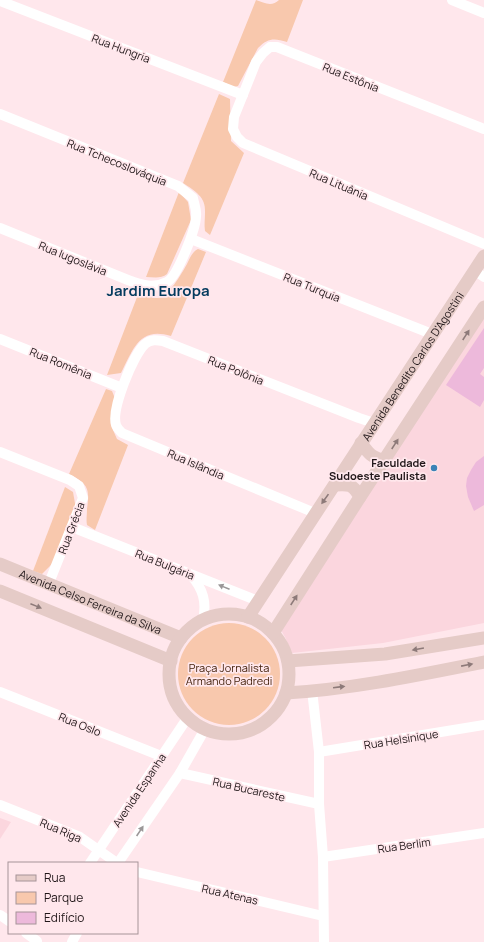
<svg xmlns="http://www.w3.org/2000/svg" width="484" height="942" viewBox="0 0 484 942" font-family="Manrope,sans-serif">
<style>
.built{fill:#fbd6de}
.green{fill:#f8c8ad}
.building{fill:#edb9db}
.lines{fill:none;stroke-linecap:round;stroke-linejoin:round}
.minor{stroke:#fff;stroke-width:10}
.major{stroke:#e5cbc7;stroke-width:13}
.oneway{fill:#8d7a79}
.oneway2{fill:#9b9798}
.poi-dot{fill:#3a82b6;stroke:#ffe7ec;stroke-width:1.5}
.labels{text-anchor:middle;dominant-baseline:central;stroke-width:3.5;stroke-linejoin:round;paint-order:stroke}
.street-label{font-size:11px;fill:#211719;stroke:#ffe7ec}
.poi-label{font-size:11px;font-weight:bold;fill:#211719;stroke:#ffe7ec;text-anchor:end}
.park-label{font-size:11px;fill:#45220c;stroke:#ffe7ec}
.district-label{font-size:15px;font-weight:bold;fill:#043b5e;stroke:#ffe7ec}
</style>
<rect width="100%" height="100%" fill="#ffe7ec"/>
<g class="built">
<path d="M484,313V623L383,643L292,653L285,637L281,630Z"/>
<path d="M0,818L11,822L0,839Z"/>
</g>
<g class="green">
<path d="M256,0C264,3 272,7 279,0H303L287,42C274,38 268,38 258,48L238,86L234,87L223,82Z"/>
<path d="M219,94L230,99L231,141L244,153L210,235L205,231C204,225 205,219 205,212C206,197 195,191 183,183Z"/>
<path d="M179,192L188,202L191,220L167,274C161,279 153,277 146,277Z"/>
<path d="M198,249L206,252L171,336C139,326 133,350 121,373L107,375L139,292C145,295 151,298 157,298C168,298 182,273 187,264C190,258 192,252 198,249Z"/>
<path d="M106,389L112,391L114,396L113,430L117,439L128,445L95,530L87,525C86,520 87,515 87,509C90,488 88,484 69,474Z"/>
<path d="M65,487L73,492L76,509L53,563L42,574L33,571Z"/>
<circle cx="229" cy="674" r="51"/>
</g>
<g class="building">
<path d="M484,328V368L480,374L484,377V400L480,407L446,385Z"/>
<path d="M484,456V505L474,511L468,497L466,486L467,478L471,470L476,462Z"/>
</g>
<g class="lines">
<g class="minor">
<path d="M452,0L484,13"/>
<path d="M0,1L243,95"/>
<path d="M0,114L178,186L193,198C194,204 197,210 196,216C196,229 177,277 167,282C154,289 141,285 128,280L0,228"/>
<path d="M484,129L287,51L277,47H270L263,53L256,62L234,117L233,129L237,137L243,143L484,244"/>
<path d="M191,239L432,334"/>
<path d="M474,270L484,277"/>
<path d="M0,339L122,388"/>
<path d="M0,452L70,480L79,486L83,498L49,583"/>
<path d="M315,513L122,433C120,431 117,428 116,425C111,409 133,355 145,344C151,339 157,340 163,341L359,418L374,423"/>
<path d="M72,527L258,601"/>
<path d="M191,575C203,589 207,602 203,620"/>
<path d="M312,690L319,752V804L323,857L324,942"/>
<path d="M0,692L161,756"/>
<path d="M319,752L484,725"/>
<path d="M180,773L319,804"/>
<path d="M0,805L80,837L117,863"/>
<path d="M323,857L484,833"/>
<path d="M90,863L188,717"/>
<path d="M118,863L180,773L205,729"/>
<path d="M137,872L323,916"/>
<path d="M0,915L9,921"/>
<path d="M26,933L37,941"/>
<path d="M72,942L77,933"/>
</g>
<g class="major">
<path d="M361,443C369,454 371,457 385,461"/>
<path d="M335,485C349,484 353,484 360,497"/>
<path id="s1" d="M0,564L181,638"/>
<path d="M0,591L171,661"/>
<circle cx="229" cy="674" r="60"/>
<path id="s2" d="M248,617L484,256"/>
<path d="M273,633L360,497L484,307"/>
<path d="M288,661L385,654L484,638"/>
<path d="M286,693C353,689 419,675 484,662"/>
</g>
</g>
<defs><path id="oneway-solid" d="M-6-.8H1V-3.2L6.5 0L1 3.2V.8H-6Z"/></defs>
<g class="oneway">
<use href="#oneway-solid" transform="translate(466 335) rotate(-57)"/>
<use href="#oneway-solid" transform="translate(395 444) rotate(-57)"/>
<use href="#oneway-solid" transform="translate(325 499) rotate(125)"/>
<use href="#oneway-solid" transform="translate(294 600) rotate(-57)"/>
<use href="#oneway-solid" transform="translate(36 606) rotate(22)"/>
<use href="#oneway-solid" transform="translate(418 649) rotate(170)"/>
<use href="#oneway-solid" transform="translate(467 665) rotate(-11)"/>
<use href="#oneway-solid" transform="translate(339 687) rotate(-7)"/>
</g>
<g class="oneway2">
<use href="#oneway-solid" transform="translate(224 587) rotate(-158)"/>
<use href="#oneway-solid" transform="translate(140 831) rotate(-56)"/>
</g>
<circle class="poi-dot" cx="434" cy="468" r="4"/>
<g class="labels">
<g class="street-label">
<text transform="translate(121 48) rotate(21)">Rua Hungria</text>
<text transform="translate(351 77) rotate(22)">Rua Estônia</text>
<text transform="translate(117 162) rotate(22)">Rua Tchecoslováquia</text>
<text transform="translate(339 184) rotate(23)">Rua Lituânia</text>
<text transform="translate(73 258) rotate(22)">Rua Iugoslávia</text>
<text transform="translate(312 287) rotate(22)">Rua Turquia</text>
<text transform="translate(61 363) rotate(22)">Rua Romênia</text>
<text stroke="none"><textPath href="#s2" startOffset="300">Avenida Benedito Carlos D'Agostini</textPath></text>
<text transform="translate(236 370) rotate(22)">Rua Polônia</text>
<text transform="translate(196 464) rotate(23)">Rua Islândia</text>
<text transform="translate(71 528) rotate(-69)">Rua Grécia</text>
<text transform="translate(165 564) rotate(22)">Rua Bulgária</text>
<text stroke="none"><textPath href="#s1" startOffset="98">Avenida Celso Ferreira da Silva</textPath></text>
<text transform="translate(80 724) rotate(22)">Rua Oslo</text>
<text transform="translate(401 739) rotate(-9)">Rua Helsinique</text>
<text transform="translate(249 789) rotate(13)">Rua Bucareste</text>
<text transform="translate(139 790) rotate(-56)">Avenida Espanha</text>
<text transform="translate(61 830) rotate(23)">Rua Riga</text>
<text transform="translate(404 845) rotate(-8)">Rua Berlim</text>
<text transform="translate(230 894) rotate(13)">Rua Atenas</text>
</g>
<g class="poi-label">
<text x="426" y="462">Faculdade<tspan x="426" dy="13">Sudoeste Paulista</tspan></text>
</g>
<g class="park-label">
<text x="229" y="667">Praça Jornalista<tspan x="229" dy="13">Armando Padredi</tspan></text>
</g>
<g class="district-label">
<text x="158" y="290">Jardim Europa</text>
</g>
</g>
<rect x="8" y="862" width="130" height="72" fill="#ffe7ec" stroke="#a69498"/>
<rect x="16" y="875" width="20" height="6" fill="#e5cbc7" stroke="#a69498"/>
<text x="44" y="882" font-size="12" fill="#211719">Rua</text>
<rect x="16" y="892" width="20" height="12" fill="#f8c8ad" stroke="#a69498"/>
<text x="44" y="902" font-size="12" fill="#211719">Parque</text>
<rect x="16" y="912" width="20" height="12" fill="#edb9db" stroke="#a69498"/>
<text x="44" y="922" font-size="12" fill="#211719">Edifício</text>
</svg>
